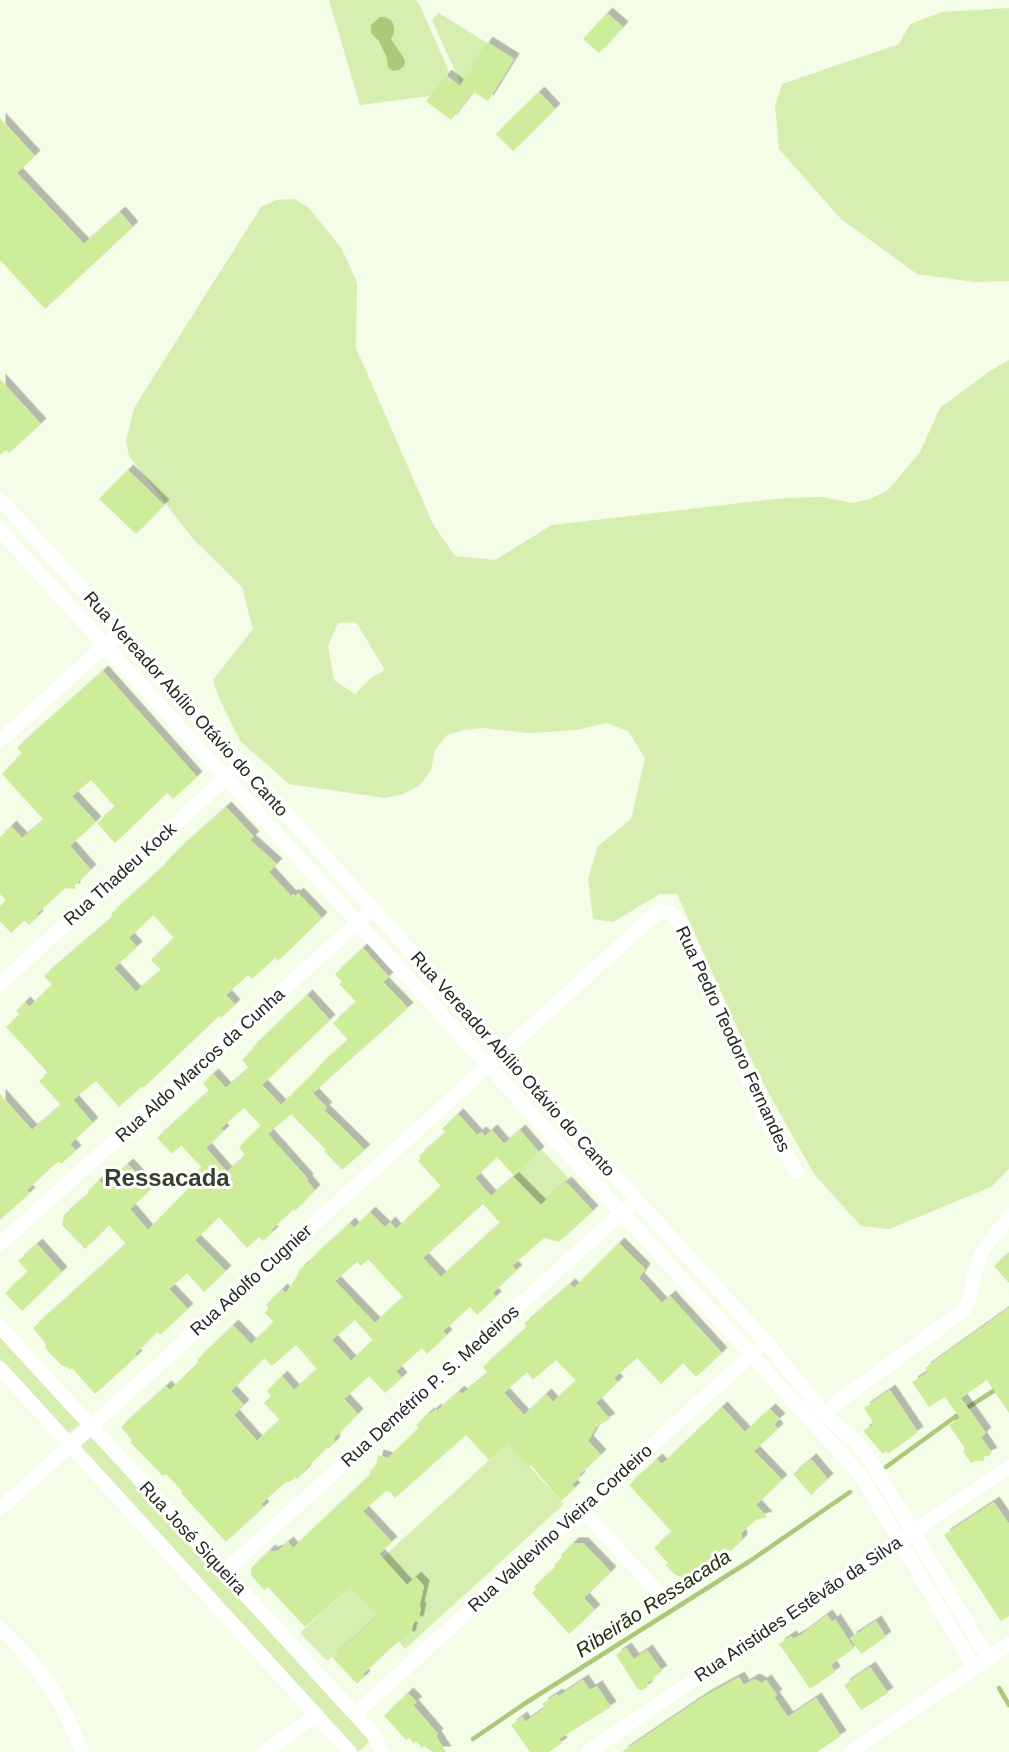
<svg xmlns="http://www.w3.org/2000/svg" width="1009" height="1752" viewBox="0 0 1009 1752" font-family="Helvetica,sans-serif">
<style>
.green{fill:#d6eeaf;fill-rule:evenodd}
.water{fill:#abc978}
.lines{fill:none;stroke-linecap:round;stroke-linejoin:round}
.stream{stroke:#abc978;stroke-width:4.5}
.building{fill:#ceed9a;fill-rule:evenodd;filter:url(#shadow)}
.street{stroke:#fff;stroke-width:14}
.labels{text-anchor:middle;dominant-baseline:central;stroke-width:6;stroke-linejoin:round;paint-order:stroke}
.street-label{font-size:18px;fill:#24271f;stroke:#fff}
.water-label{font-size:20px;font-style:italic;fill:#232e0b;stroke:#fff}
.district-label{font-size:24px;font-weight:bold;fill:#393f2f;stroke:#fff}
</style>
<defs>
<filter id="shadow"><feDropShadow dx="5.5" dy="-5.5" stdDeviation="0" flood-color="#0004"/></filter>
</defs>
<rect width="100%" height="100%" fill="#f4fde8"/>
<g class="green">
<path d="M329,0H414L418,2L449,71L430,96L360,105Z"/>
<path d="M1009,8V281L975,282L917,274L841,219L779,149L775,105L782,84L899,44L910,24L942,12Z"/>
<path d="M439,13L487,43L461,84L432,20Z"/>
<path d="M294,199L309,208L342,249L357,283L356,348L433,524L455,556L495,560L552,525L784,498L822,497L853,503L870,499L888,490L920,452L940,408L987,373L1009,360V1169L991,1187L889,1229L861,1226L814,1174L758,1074L677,894H660L613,922L593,919L588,879L598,846L631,819L645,758L628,731L607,723L576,730L529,733L484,728L464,730L447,735L435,750L431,770L420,785L404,794L385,798L289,784L240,741L219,698L213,680L253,629L242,587L193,539L129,456L126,441L134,408L261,207L276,200ZM356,622L385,670L371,678L355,694L334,680L328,646L338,623Z"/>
<path d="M542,1150L569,1179L541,1205L514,1176Z"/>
<path d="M0,1337L80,1424L68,1434L0,1359Z"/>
<path d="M91,1437L370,1741L358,1752L79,1447Z"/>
<path d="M508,1443L564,1504L405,1649L390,1632L410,1637L415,1621H418L424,1586L416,1577L407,1585L382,1558Z"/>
<path d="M350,1587L377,1617L327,1661L300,1633Z"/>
</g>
<path class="water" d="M380,17C393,16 398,28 391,39L405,60L404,66L399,70L393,71L388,67L387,58L379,41L371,33V25Z"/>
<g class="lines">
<g class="stream">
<path d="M886,1467L970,1406L1009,1381"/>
<path d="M999,1688L1009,1705"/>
<path d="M473,1739L524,1704L750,1561L850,1492"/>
</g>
</g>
<g class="building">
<path d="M607,13L623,27L599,53L583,39Z"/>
<path d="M487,42L514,59L488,101L473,92L451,120L426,101L446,75L460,86Z"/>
<path d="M539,92L555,109L513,151L496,134Z"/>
<path d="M0,118L35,156L17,173L84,244L120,212L133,227L45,309L0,260Z"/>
<path d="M0,379L41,424L9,453L6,450L0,455Z"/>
<path d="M128,470L164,505L136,534L99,499Z"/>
<path d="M103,671L197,777L173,799L167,793L115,843L97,823L115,807L91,780L72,796L96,822L70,846L91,870L75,885V889L65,888L37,914L38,916L29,925L24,920L11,933L0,921V906L6,900L0,894V837L11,826L22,838L44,820L2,774L22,753L17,748Z"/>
<path d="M226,807L254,837L250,840L277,864L269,872L291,896L293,894L295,896L298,893L322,918L278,961L275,958L252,979L248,975L226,995L235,1005L221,1018L219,1016L143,1088L142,1086L119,1107L96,1081L73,1100L93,1123L70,1144L76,1151L61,1164L59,1162L55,1164L27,1190L30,1193L0,1220V1094L32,1130L61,1105L39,1081L48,1073L6,1027L20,1015L16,1011L25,1002L29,1007L52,985L44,976L113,917L111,914L166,864L165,863L177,851ZM153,915L174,938L151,960L161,970L136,992L114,968L137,947L129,938Z"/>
<path d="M363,948L389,977L383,982L408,1008L313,1093L327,1108L324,1110L365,1150L342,1170L324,1151L326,1150L291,1114L268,1134L267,1133L308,1179L307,1181L315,1190L295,1211L294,1209L271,1230L273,1232L263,1241L259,1237L247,1248L219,1217L195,1240L226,1271L204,1292L187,1273L169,1289L188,1309L160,1335L157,1332L135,1354L137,1356L95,1394L72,1368L70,1370L67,1367L62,1366L45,1348L46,1344L33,1328L126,1244L109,1225L85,1249L62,1225L64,1215L90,1193L88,1191L99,1180L104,1185L128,1164L151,1189L130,1209L148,1230L191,1186L187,1181L202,1168L181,1145L172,1154L157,1138L209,1091L203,1083L213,1074L226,1088L249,1068L242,1060L253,1049L252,1048L307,995L330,1020L262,1085L281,1105L319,1068L318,1067L348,1040L333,1023L356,1002L339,984L342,982L335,974ZM244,1108L261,1126L239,1147L245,1155L227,1172L206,1148L224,1131L221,1128Z"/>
<path d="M458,1114L477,1135L481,1132L485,1136L492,1130L504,1144L520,1130L539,1152L514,1176L497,1157L475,1178L491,1196L513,1177L541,1205L566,1182L593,1211L559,1242L544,1238L512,1266L517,1270L493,1293L496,1297L477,1315L470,1307L443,1331L447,1335L427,1354L422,1348L396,1371L402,1378L385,1393L369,1376L344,1399L358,1414L335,1437L334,1443L329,1448H327L305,1469L306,1470L297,1479L295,1477L290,1482H286L261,1504L264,1507L226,1542L181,1493L183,1492L166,1474L163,1476L130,1442L132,1440L121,1427L166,1386L170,1390L199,1362L197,1360L233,1325L251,1344L274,1322L265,1313L269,1308L266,1305L282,1289L286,1293L297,1276L299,1270L313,1260L312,1258L350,1223L354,1228L370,1212L385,1227L390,1222L396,1229L418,1208L441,1186L418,1161L421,1158L419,1156L446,1132L442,1129ZM483,1204L500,1223L441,1277L423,1258ZM368,1259L403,1297L375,1323L335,1281L357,1262L361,1266ZM355,1320L373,1340L351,1361L332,1340ZM296,1345L317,1369L294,1390L282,1376L267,1391L271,1396L264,1403L280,1420L257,1441L234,1415L244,1405L231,1391L264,1358L272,1366Z"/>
<path d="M619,1243L645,1269L639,1278L662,1303L670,1296L722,1353L696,1377L683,1363L661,1384L637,1358L614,1378L618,1382L596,1403L610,1419L596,1427L588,1441L601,1455L579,1475L580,1477L572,1485L575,1488L561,1501L531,1465L529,1467L508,1443L489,1460L466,1435L395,1498L389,1491L388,1493L386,1491L363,1511L392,1542L379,1554L407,1585L416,1577L424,1586L420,1603L419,1607L421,1608L418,1622L415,1621L413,1624L410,1637L404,1636L363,1674L365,1676L357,1684L332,1657L377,1617L350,1587L305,1627L268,1587L264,1590L251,1575L252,1567L270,1550L272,1552L279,1550L288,1542L293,1548L371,1474L369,1472L376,1465L378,1455L388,1458L419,1428L416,1425L429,1413L430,1414L436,1409L437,1411L459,1391L462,1394L488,1373L483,1367L527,1327L524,1324L570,1284L574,1288ZM556,1360L576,1381L553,1402L546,1394L524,1415L504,1393L527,1372L533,1380Z"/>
<path d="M37,1244L62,1272L22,1311L5,1293L28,1272L18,1261Z"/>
<path d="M1009,1254V1283L994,1266Z"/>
<path d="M1009,1308V1413L987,1380L961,1398L986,1433L981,1437L992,1453L984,1457V1461H976L971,1463L964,1453V1447L949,1425L960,1418L945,1397L929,1407L912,1382L928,1372L925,1368Z"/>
<path d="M890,1390L918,1432L888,1454L886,1451L883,1454L863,1431L874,1424L864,1408Z"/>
<path d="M722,1407L745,1432L770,1409L780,1419L774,1424L778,1429L754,1451L782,1480L756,1505L767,1517L756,1520L741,1533L742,1540L731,1551L723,1549L694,1577L686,1579L674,1574L666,1565L668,1563L654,1548L672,1532L629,1485L657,1459L662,1464Z"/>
<path d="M811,1459L828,1479L811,1495L793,1474Z"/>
<path d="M994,1502L1009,1524V1616L1001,1621L944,1535Z"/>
<path d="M573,1543H583L611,1572L584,1598L595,1610L569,1634L532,1593L536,1589L534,1587L556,1567L554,1565L563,1557L561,1555Z"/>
<path d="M827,1615L832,1622L835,1619L854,1648L831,1665L835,1672L810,1689L779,1644L791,1636L793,1639L802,1634Z"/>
<path d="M876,1621L886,1637L861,1654L850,1638Z"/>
<path d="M626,1648L634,1659L647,1650L662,1671L653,1677L654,1679L648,1682L647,1687L643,1690L638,1689L616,1655Z"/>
<path d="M870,1667L888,1693L861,1710L844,1685Z"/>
<path d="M739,1677L744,1685L754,1679L762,1683L766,1680L777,1695L774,1697L788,1717L816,1698L841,1736L817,1752H622L703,1697Z"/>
<path d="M583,1680L590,1690L597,1686L611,1707L559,1739L562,1743L549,1752H530L511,1725L522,1717L525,1722L545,1708L542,1704L557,1694L559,1696Z"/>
<path d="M408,1693L417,1702L413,1705L438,1734L436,1736L446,1752H433L424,1746L422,1748L416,1741L414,1744L409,1738L406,1740L384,1716Z"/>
</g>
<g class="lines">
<g class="street">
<path d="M0,499L766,1342L823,1412L860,1446L873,1464L988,1658"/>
<path d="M0,530L848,1461L861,1476L974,1667"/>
<path d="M0,741L112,639"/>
<path d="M0,984L231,773"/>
<path d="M0,1244L364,917"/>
<path d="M0,1327L373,1734L382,1752"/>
<path d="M0,1368L350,1752"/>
<path d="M816,1418L964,1310C975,1292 972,1269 983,1251C990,1239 1001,1228 1009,1217"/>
<path d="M0,1509L651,918L662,911L672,913L683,927L767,1122L797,1172"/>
<path d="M581,1509L658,1592"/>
<path d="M224,1572L628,1207"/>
<path d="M0,1628C39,1665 64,1702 82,1752"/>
<path d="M355,1714L757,1350"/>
<path d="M264,1752L316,1716"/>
<path d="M588,1752L1009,1467"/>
<path d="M850,1752L1009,1644"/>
</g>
</g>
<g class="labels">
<g class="street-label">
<text transform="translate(186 704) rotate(48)">Rua Vereador Abílio Otávio do Canto</text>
<text transform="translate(120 874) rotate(-42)">Rua Thadeu Kock</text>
<text transform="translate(733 1039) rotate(65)">Rua Pedro Teodoro Fernandes</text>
<text transform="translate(513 1064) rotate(48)">Rua Vereador Abílio Otávio do Canto</text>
<text transform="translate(200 1065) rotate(-42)">Rua Aldo Marcos da Cunha</text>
<text transform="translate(251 1280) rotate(-42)">Rua Adolfo Cugnier</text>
<text transform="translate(430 1386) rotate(-42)">Rua Demétrio P. S. Medeiros</text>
<text transform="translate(560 1528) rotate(-42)">Rua Valdevino Vieira Cordeiro</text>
<text transform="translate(193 1538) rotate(47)">Rua José Siqueira</text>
<text transform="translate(798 1609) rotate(-34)">Rua Aristides Estêvão da Silva</text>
</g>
<g class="water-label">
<text transform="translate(653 1603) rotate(-33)">Ribeirão Ressacada</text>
</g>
<g class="district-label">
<text x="167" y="1177">Ressacada</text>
</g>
</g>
</svg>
